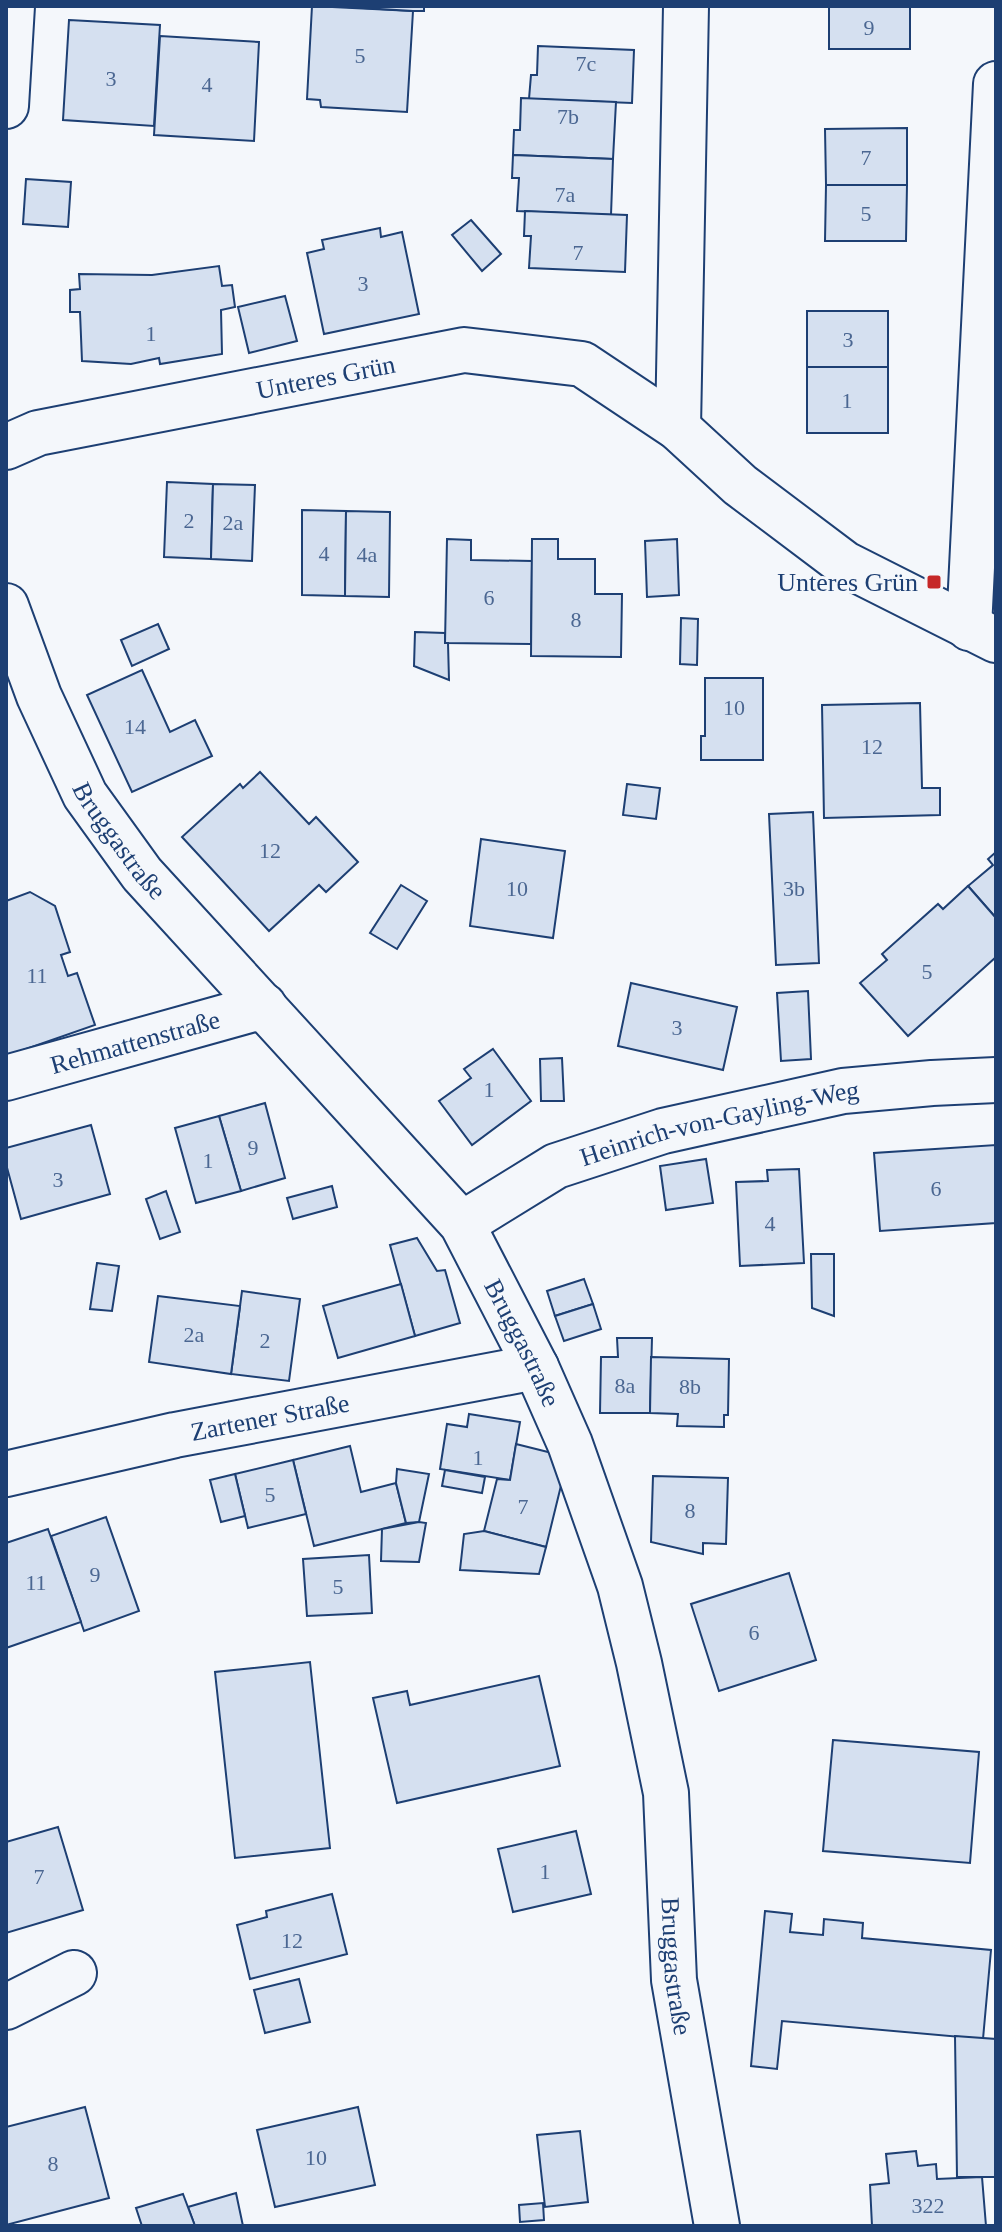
<svg xmlns="http://www.w3.org/2000/svg" width="1002" height="2232" viewBox="0 0 1002 2232" font-family="Georgia,serif">
<style>
.building{fill:#d5e0f0;stroke:#1d3f73;stroke-width:2}
.lines{fill:none;stroke-linecap:round;stroke-linejoin:round}
.street-casing{stroke:#1d3f73;stroke-width:48}
.street{stroke:#f4f7fb;stroke-width:44}
.poi-dot{fill:#c62828;stroke:#f4f7fb;stroke-width:3}
.labels{text-anchor:middle;dominant-baseline:central;stroke-width:6;stroke-linejoin:round;paint-order:stroke}
.number-label{font-size:22px;fill:#4b6792}
.street-label{font-size:26px;fill:#1d3f73;stroke:#f4f7fb}
.poi-label{font-size:26px;fill:#1d3f73;stroke:#f4f7fb;text-anchor:end}
</style>
<rect width="100%" height="100%" fill="#f4f7fb"/>
<g class="building">
<path d="M312,6L413,11L407,112L321,107L320,100L307,99Z"/>
<path d="M330,6H424V11H413Z"/>
<rect x="829" y="6" width="81" height="43"/>
<path d="M69,20L160,25L154,126L63,120Z"/>
<path d="M160,36L259,42L254,141L154,135Z"/>
<path d="M538,46L634,50L632,103L529,99L531,75H537Z"/>
<path d="M521,98L616,102L613,159L513,155L514,130H520Z"/>
<path d="M907,128V185H826L825,129Z"/>
<path d="M513,155L613,159L611,215L517,211L519,178H512Z"/>
<path d="M26,179L71,182L68,227L23,224Z"/>
<path d="M826,185H907L906,241H825Z"/>
<path d="M525,211L627,215L625,272L529,268L531,236H524Z"/>
<path d="M471,220L501,254L482,271L452,235Z"/>
<path d="M380,228L381,237L402,232L419,314L324,334L307,253L324,249L322,240Z"/>
<path d="M219,266L222,286L232,285L235,307L221,310L222,354L160,364L159,358L131,364L82,361L80,312H70V290L80,289L79,274L152,275Z"/>
<path d="M285,296L297,341L249,353L238,307Z"/>
<rect x="807" y="311" width="81" height="56"/>
<rect x="807" y="367" width="81" height="66"/>
<path d="M167,482L213,484L211,559L164,557Z"/>
<path d="M213,484L255,485L252,561L211,559Z"/>
<path d="M302,510L346,511L345,596L302,595Z"/>
<path d="M346,511L390,512L389,597L345,596Z"/>
<path d="M447,539L471,540V560L532,561L531,644L445,643Z"/>
<path d="M532,539H558V559H595V594H622L621,657L531,656Z"/>
<path d="M677,539L679,595L647,597L645,541Z"/>
<path d="M681,618L698,619L697,665L680,664Z"/>
<path d="M158,624L169,649L132,666L121,640Z"/>
<path d="M415,632L445,633V643H448L449,680L414,666Z"/>
<path d="M142,670L170,732L195,720L212,756L132,792L87,695Z"/>
<path d="M705,678H763V760H701V736H705Z"/>
<path d="M920,703L922,788H940V815L824,818L822,705Z"/>
<path d="M260,772L309,824L316,817L358,862L326,892L319,885L269,931L182,837L240,784L243,788Z"/>
<path d="M627,784L660,788L656,819L623,815Z"/>
<path d="M813,812L819,963L776,965L769,814Z"/>
<path d="M481,839L565,851L553,938L470,926Z"/>
<path d="M996,852V918L968,886L993,865L988,859Z"/>
<path d="M401,885L427,901L397,949L370,933Z"/>
<path d="M968,886L996,918V957L908,1036L860,983L887,960L882,954L938,904L943,909Z"/>
<path d="M30,892L55,906L70,952L61,955L68,976L77,973L95,1025L6,1056V901Z"/>
<path d="M631,983L737,1007L723,1070L618,1046Z"/>
<path d="M808,991L811,1059L781,1061L777,993Z"/>
<path d="M493,1049L531,1101L472,1145L439,1101L471,1078L464,1069Z"/>
<path d="M562,1058L564,1101H541L540,1059Z"/>
<path d="M265,1103L285,1178L241,1191L219,1116Z"/>
<path d="M219,1116L241,1191L196,1203L175,1128Z"/>
<path d="M91,1125L110,1194L21,1219L6,1164V1148Z"/>
<path d="M996,1145V1223L880,1231L874,1153Z"/>
<path d="M706,1159L713,1203L666,1210L660,1166Z"/>
<path d="M799,1169L804,1263L740,1266L736,1182L768,1181L767,1170Z"/>
<path d="M332,1186L337,1207L293,1219L287,1198Z"/>
<path d="M166,1191L180,1232L160,1239L146,1199Z"/>
<path d="M417,1238L437,1271L445,1270L460,1323L415,1336L390,1245Z"/>
<path d="M811,1254H834V1316L812,1308Z"/>
<path d="M97,1263L119,1266L112,1311L90,1309Z"/>
<path d="M584,1279L593,1304L555,1316L547,1291Z"/>
<path d="M401,1284L415,1336L338,1358L323,1306Z"/>
<path d="M242,1291L300,1299L289,1381L231,1374Z"/>
<path d="M158,1296L240,1306L231,1374L149,1362Z"/>
<path d="M593,1304L601,1329L564,1341L555,1316Z"/>
<path d="M617,1338H652L650,1413H600L601,1357H618Z"/>
<path d="M651,1357L729,1359L728,1415H724V1427L677,1426L678,1414L650,1413Z"/>
<path d="M469,1414L520,1422L510,1480L440,1469L447,1424L467,1427Z"/>
<path d="M516,1444L568,1457L546,1547L484,1531L497,1479L510,1480Z"/>
<path d="M350,1446L361,1492L396,1483L406,1523L314,1546L293,1460Z"/>
<path d="M293,1460L306,1514L248,1528L235,1474Z"/>
<path d="M397,1469L429,1474L419,1522L406,1523L396,1483Z"/>
<path d="M445,1470L485,1477L482,1493L442,1486Z"/>
<path d="M235,1474L245,1516L221,1522L210,1480Z"/>
<path d="M653,1476L728,1478L726,1544L703,1543V1554L651,1542Z"/>
<path d="M106,1517L139,1611L84,1631L51,1536Z"/>
<path d="M419,1522L426,1523L419,1562L381,1561L382,1529Z"/>
<path d="M48,1529L81,1622L6,1648V1543Z"/>
<path d="M484,1531L546,1547L539,1574L460,1570L464,1534Z"/>
<path d="M369,1555L372,1613L307,1616L303,1559Z"/>
<path d="M789,1573L816,1660L719,1691L691,1604Z"/>
<path d="M310,1662L330,1848L235,1858L215,1672Z"/>
<path d="M539,1676L560,1766L397,1803L373,1698L407,1691L410,1705Z"/>
<path d="M833,1740L979,1752L970,1863L823,1851Z"/>
<path d="M58,1827L83,1910L6,1933V1842Z"/>
<path d="M576,1831L591,1894L513,1912L498,1849Z"/>
<path d="M332,1894L347,1954L250,1979L237,1925L267,1917L266,1911Z"/>
<path d="M765,1911L792,1914L790,1932L823,1935L824,1919L863,1923L862,1938L991,1950L983,2039L782,2021L777,2069L751,2066Z"/>
<path d="M299,1979L310,2022L265,2033L254,1990Z"/>
<path d="M955,2036L996,2039V2177H957Z"/>
<path d="M85,2107L109,2198L6,2225V2127Z"/>
<path d="M358,2107L375,2185L275,2207L257,2130Z"/>
<path d="M580,2131L588,2202L545,2207L537,2135Z"/>
<path d="M916,2151L918,2166L936,2164L937,2179L982,2177L986,2226H872L870,2185L889,2183L886,2154Z"/>
<path d="M236,2193L243,2226H195L188,2207Z"/>
<path d="M183,2194L195,2226H142L136,2208Z"/>
<path d="M543,2203L544,2220L520,2222L519,2205Z"/>
</g>
<g class="lines">
<defs>
<g id="street">
<path d="M6,106L12,6"/>
<path d="M678,428L686,6"/>
<path id="s1" d="M6,447L38,433L464,350L582,364L678,428L740,485L845,564L996,640"/>
<path id="s2" d="M6,606L39,696L85,795L142,874L462,1224L536,1367L570,1444L620,1586L639,1663L666,1793L674,1980L717,2226"/>
<path d="M969,628L996,84"/>
<path id="s3" d="M6,1078L264,1006"/>
<path id="s4" d="M462,1224L556,1166L663,1131L843,1091L932,1083L996,1080"/>
<path id="s5" d="M6,1474L175,1435L536,1367"/>
<path d="M6,2007L74,1973"/>
</g>
</defs>
<use href="#street" class="street-casing"/>
<use href="#street" class="street"/>
</g>
<rect class="poi-dot" x="926" y="574" width="16" height="16" rx="4"/>
<g class="labels">
<g class="number-label">
<text x="869" y="27">9</text>
<text x="360" y="55">5</text>
<text x="586" y="63">7c</text>
<text x="111" y="78">3</text>
<text x="207" y="84">4</text>
<text x="568" y="116">7b</text>
<text x="866" y="157">7</text>
<text x="565" y="194">7a</text>
<text x="866" y="213">5</text>
<text x="578" y="252">7</text>
<text x="363" y="283">3</text>
<text x="151" y="333">1</text>
<text x="848" y="339">3</text>
<text x="847" y="400">1</text>
<text x="189" y="520">2</text>
<text x="233" y="522">2a</text>
<text x="324" y="553">4</text>
<text x="367" y="554">4a</text>
<text x="489" y="597">6</text>
<text x="576" y="619">8</text>
<text x="734" y="707">10</text>
<text x="135" y="726">14</text>
<text x="872" y="746">12</text>
<text x="270" y="850">12</text>
<text x="517" y="888">10</text>
<text x="794" y="888">3b</text>
<text x="927" y="971">5</text>
<text x="37" y="975">11</text>
<text x="677" y="1027">3</text>
<text x="489" y="1089">1</text>
<text x="253" y="1147">9</text>
<text x="208" y="1160">1</text>
<text x="58" y="1179">3</text>
<text x="936" y="1188">6</text>
<text x="770" y="1223">4</text>
<text x="194" y="1334">2a</text>
<text x="265" y="1340">2</text>
<text x="625" y="1385">8a</text>
<text x="690" y="1386">8b</text>
<text x="478" y="1457">1</text>
<text x="270" y="1494">5</text>
<text x="523" y="1506">7</text>
<text x="690" y="1510">8</text>
<text x="95" y="1574">9</text>
<text x="36" y="1582">11</text>
<text x="338" y="1586">5</text>
<text x="754" y="1632">6</text>
<text x="545" y="1871">1</text>
<text x="39" y="1876">7</text>
<text x="292" y="1940">12</text>
<text x="316" y="2157">10</text>
<text x="53" y="2163">8</text>
<text x="928" y="2205">322</text>
</g>
<g class="street-label">
<text stroke="none"><textPath href="#s1" startOffset="328">Unteres Grün</textPath></text>
<text stroke="none"><textPath href="#s2" startOffset="262">Bruggastraße</textPath></text>
<text stroke="none"><textPath href="#s3" startOffset="134">Rehmattenstraße</textPath></text>
<text stroke="none"><textPath href="#s4" startOffset="280">Heinrich-von-Gayling-Weg</textPath></text>
<text stroke="none"><textPath href="#s2" startOffset="910">Bruggastraße</textPath></text>
<text stroke="none"><textPath href="#s5" startOffset="270">Zartener Straße</textPath></text>
<text stroke="none"><textPath href="#s2" startOffset="1558">Bruggastraße</textPath></text>
</g>
<g class="poi-label">
<text x="918" y="582">Unteres Grün</text>
</g>
</g>
<rect width="1002" height="2232" fill="none" stroke="#1d3f73" stroke-width="16"/>
</svg>
